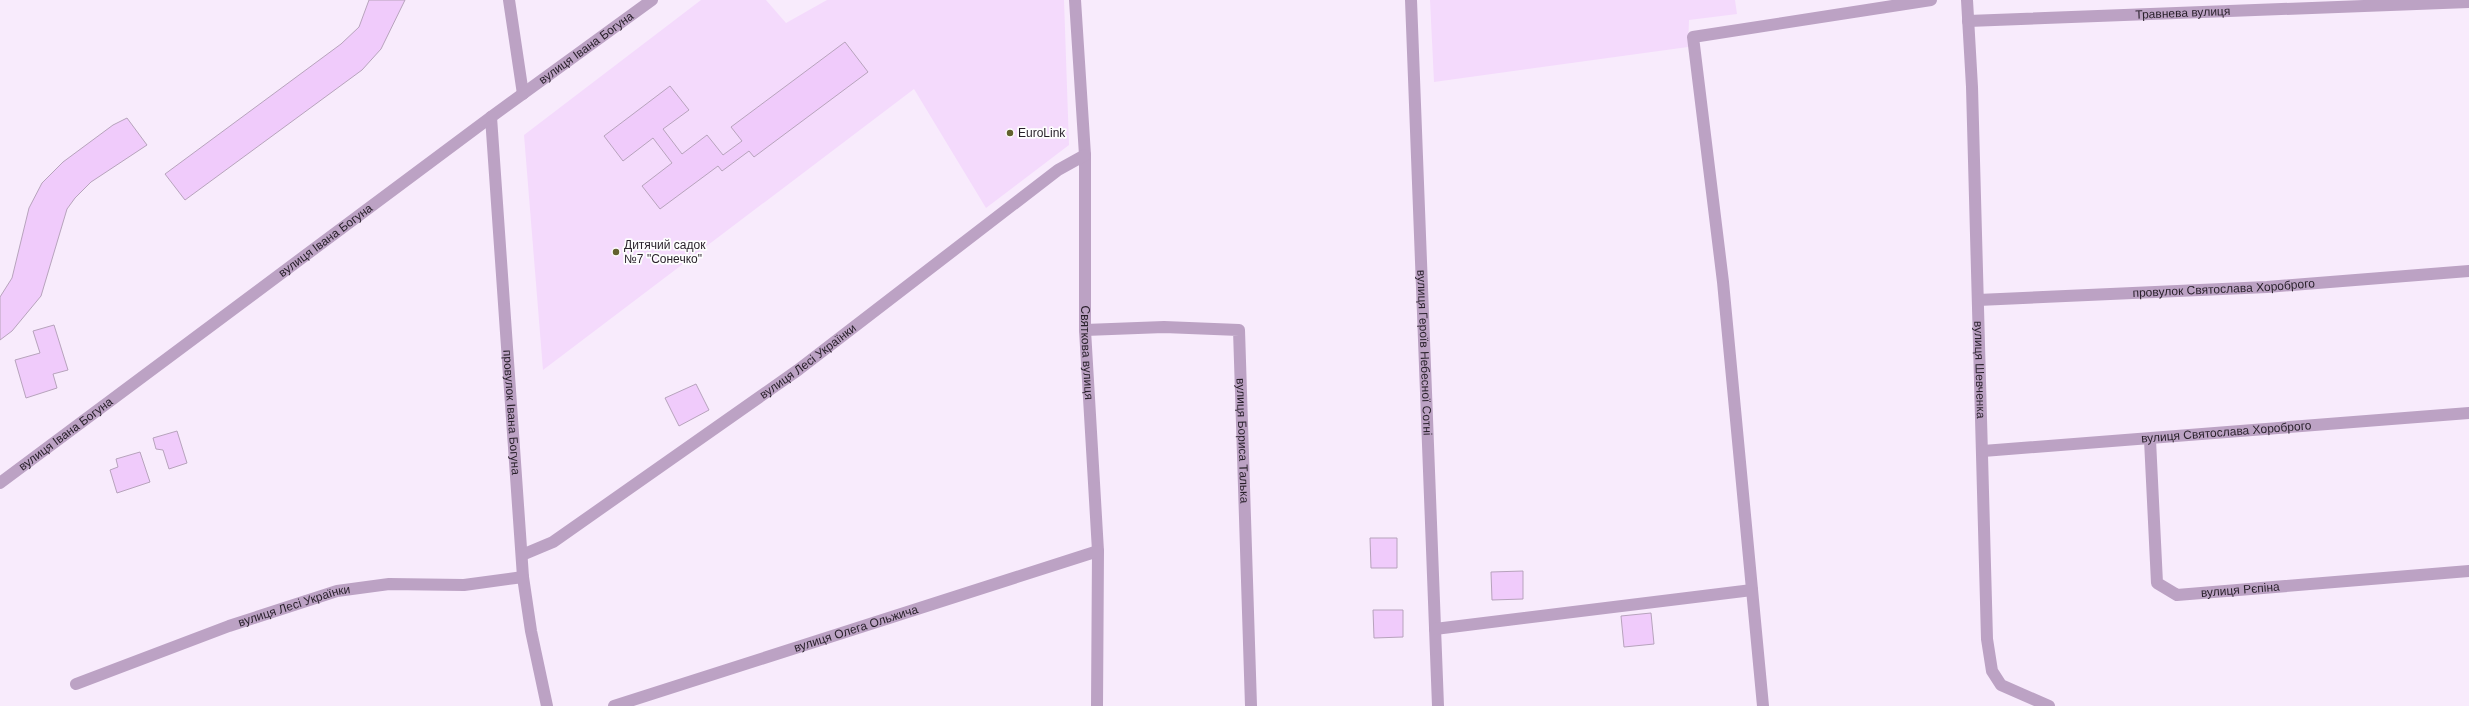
<svg xmlns="http://www.w3.org/2000/svg" width="2469" height="706" viewBox="0 0 2469 706" font-family="Helvetica,sans-serif">
<style>
.built{fill:#f4dafc}
.building{fill:#f0cbfb;stroke:#b7a3bc}
.lines{fill:none;stroke-linecap:round;stroke-linejoin:round}
.minor{stroke:#bca2c4;stroke-width:12}
.poi-dot{fill:#62612e;stroke:#fdfdfd;stroke-width:1.5}
.labels{text-anchor:middle;dominant-baseline:central;stroke-width:3.5;stroke-linejoin:round;paint-order:stroke}
.street-label{font-size:12px;fill:#271f29;stroke:#fdfdfd}
.poi-label{font-size:12px;fill:#271f29;stroke:#fdfdfd;text-anchor:start}
</style>
<rect width="100%" height="100%" fill="#f8ebfc"/>
<g class="built">
<path d="M701,0H766L786,23L827,0H1064L1069,145L986,208L914,89L543,370L524,135Z"/>
<path d="M1430,0H1735L1737,14L1689,20L1688,47L1434,82Z"/>
</g>
<g class="building">
<path d="M369,0H405L381,49L362,70L185,200L165,174L341,44L359,27Z"/>
<path d="M845,42L868,72L754,157L749,151L722,171L718,166L660,209L642,186L672,163L653,138L623,161L604,136L670,86L689,110L663,129L682,154L707,135L723,155L742,141L731,127Z"/>
<path d="M127,118L147,145L91,182L75,198L67,209L41,296L12,331L0,340V297L12,278L29,208L42,183L63,162L113,125Z"/>
<path d="M54,325L68,370L53,374L57,388L26,398L15,360L40,353L33,331Z"/>
<path d="M696,384L709,410L679,426L665,398Z"/>
<path d="M177,431L187,463L169,469L163,450L156,449L153,438Z"/>
<path d="M140,452L150,482L117,493L110,470L118,467L116,459Z"/>
<path d="M1370,538H1397V568H1371Z"/>
<path d="M1523,571V599L1492,600L1491,572Z"/>
<path d="M1373,610H1403V637L1374,638Z"/>
<path d="M1651,613L1654,644L1624,647L1621,616Z"/>
</g>
<g class="lines">
<g class="minor">
<path d="M509,0L523,94"/>
<path id="s1" d="M1075,0L1085,155V330L1098,551L1097,706"/>
<path id="s2" d="M1411,0L1438,706"/>
<path id="s3" d="M1967,0L1972,87L1987,639L1992,671L2001,685L2049,706"/>
<path id="s4" d="M1968,21L2469,2"/>
<path id="s5" d="M491,117L523,577L531,631L547,706"/>
<path id="s6" d="M1978,300L2267,287L2469,271"/>
<path id="s7" d="M1085,330L1164,327L1239,330L1251,706"/>
<path id="s8" d="M2150,440L2157,583L2177,595L2469,571"/>
<path id="s9" d="M1983,451L2469,413"/>
<path id="s10" d="M0,483L491,117L652,0"/>
<path id="s11" d="M522,555L553,542L798,370L1058,170L1085,155"/>
<path d="M1435,629L1752,590"/>
<path id="s12" d="M76,684L229,626L337,591L389,584L464,585L523,577"/>
<path id="s13" d="M614,706L1098,551"/>
<path d="M1763,706L1723,282L1693,37L1931,0"/>
</g>
</g>
<g class="poi-dot">
<circle cx="1010" cy="133" r="4"/>
<circle cx="616" cy="252" r="4"/>
</g>
<g class="labels">
<g class="street-label">
<text stroke="none"><textPath href="#s4" startOffset="215">Травнева вулиця</textPath></text>
<text stroke="none"><textPath href="#s10" startOffset="730">вулиця Івана Богуна</textPath></text>
<text stroke="none"><textPath href="#s10" startOffset="406">вулиця Івана Богуна</textPath></text>
<text stroke="none"><textPath href="#s6" startOffset="246">провулок Святослава Хороброго</textPath></text>
<text stroke="none"><textPath href="#s1" startOffset="353">Святкова вулиця</textPath></text>
<text stroke="none"><textPath href="#s2" startOffset="353">вулиця Героїв Небесної Сотні</textPath></text>
<text stroke="none"><textPath href="#s11" startOffset="346">вулиця Лесі Українки</textPath></text>
<text stroke="none"><textPath href="#s3" startOffset="370">вулиця Шевченка</textPath></text>
<text stroke="none"><textPath href="#s5" startOffset="296">провулок Івана Богуна</textPath></text>
<text stroke="none"><textPath href="#s9" startOffset="244">вулиця Святослава Хороброго</textPath></text>
<text stroke="none"><textPath href="#s10" startOffset="82">вулиця Івана Богуна</textPath></text>
<text stroke="none"><textPath href="#s7" startOffset="265">вулиця Бориса Талька</textPath></text>
<text stroke="none"><textPath href="#s8" startOffset="230">вулиця Рєпіна</textPath></text>
<text stroke="none"><textPath href="#s12" startOffset="232">вулиця Лесі Українки</textPath></text>
<text stroke="none"><textPath href="#s13" startOffset="254">вулиця Олега Ольжича</textPath></text>
</g>
<g class="poi-label">
<text x="1018" y="133">EuroLink</text>
<text x="624" y="245">Дитячий садок<tspan x="624" dy="14">№7 "Сонечко"</tspan></text>
</g>
</g>
</svg>
